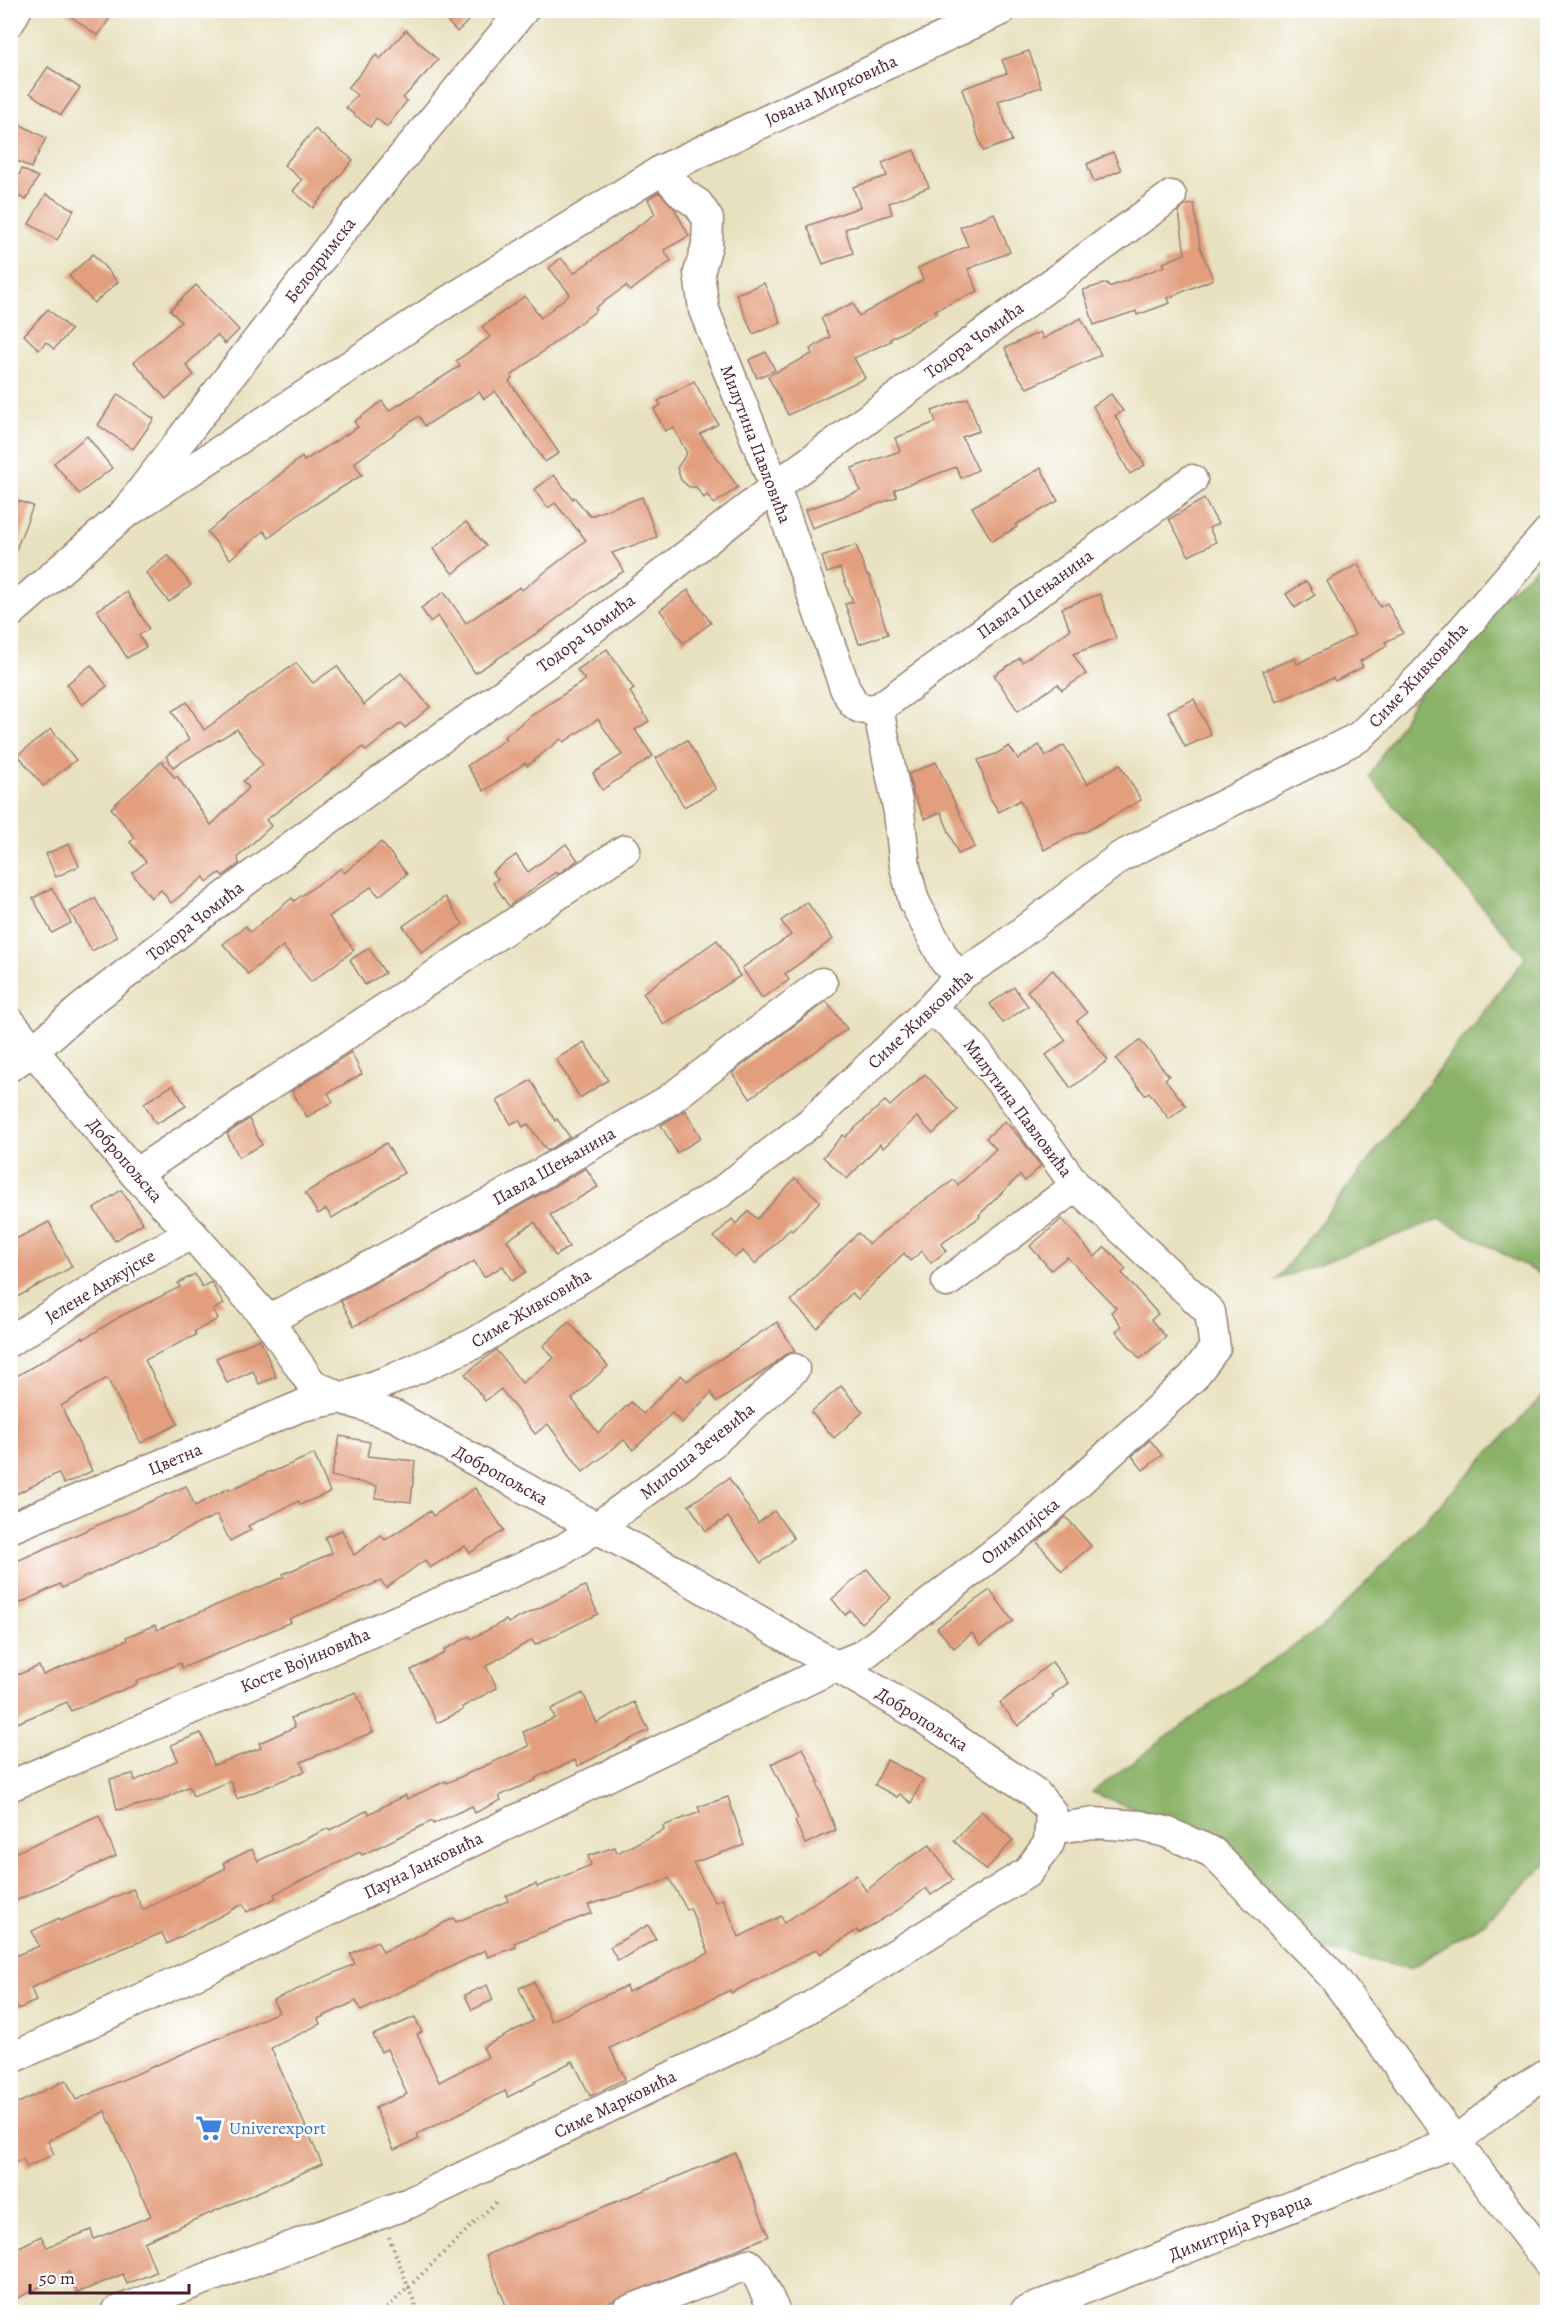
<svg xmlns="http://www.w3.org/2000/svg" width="1558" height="2323" viewBox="0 0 1558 2323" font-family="Alegreya,serif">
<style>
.forest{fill:#8ab268;stroke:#6a684a;stroke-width:1.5}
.building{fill:#e29e7d}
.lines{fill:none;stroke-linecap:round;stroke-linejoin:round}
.minor-casing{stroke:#998075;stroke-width:33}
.path{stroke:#998075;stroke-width:4;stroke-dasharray:1.5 4.5;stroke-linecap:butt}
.minor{stroke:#fff;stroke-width:30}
.labels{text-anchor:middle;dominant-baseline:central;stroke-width:5;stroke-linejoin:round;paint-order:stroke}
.street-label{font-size:18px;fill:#4a1f2b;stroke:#fff}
.shop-label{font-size:18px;fill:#366cbe;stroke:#fff;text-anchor:start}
</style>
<rect width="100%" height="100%" fill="#fff"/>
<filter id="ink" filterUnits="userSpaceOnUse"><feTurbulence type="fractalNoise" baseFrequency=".0167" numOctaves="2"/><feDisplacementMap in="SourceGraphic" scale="12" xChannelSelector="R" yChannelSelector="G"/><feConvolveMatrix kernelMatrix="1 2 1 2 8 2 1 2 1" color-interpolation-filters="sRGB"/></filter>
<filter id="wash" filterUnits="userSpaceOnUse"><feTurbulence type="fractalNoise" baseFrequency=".008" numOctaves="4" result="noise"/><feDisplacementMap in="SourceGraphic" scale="24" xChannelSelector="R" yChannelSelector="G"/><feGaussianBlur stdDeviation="1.35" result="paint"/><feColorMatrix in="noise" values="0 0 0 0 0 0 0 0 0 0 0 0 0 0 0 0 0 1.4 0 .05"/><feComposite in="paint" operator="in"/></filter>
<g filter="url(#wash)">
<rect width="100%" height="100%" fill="#e8e1bf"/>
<g class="forest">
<path d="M1547,559V1278L1440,1219L1276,1280L1526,957L1369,777L1449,643Z"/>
<path d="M1547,1391V1863L1485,1922L1410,1969L1308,1946L1213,1841L1092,1792L1262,1667L1326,1625Z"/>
</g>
<g id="blocks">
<g class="building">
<path d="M62,10H115L98,36Z"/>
<path d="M437,10H479L457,32Z"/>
<path d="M406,30L438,60L403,98L407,101L387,127L376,118L370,127L346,108L357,95L348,88L376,55L380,59Z"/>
<path d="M1029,51L1041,87L998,101L1012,141L983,151L962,89L1007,73L1002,60Z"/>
<path d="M48,67L80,88L61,115L30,93Z"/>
<path d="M10,119L46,138L31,168L10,157Z"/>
<path d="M315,129L353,160L313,208L293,191L302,180L284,165Z"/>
<path d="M914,150L929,187L889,203L892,214L845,229L853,253L823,264L807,226L860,207L853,187L887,176L882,163Z"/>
<path d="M1113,152L1121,170L1094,182L1087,164Z"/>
<path d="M22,169L38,177L26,200L10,192Z"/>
<path d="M659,192L674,208L689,236L664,250L671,261L630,291L626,286L595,308L597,310L511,376L512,378L509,381L559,453L545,462L495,391L484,399L479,392L425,426L419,416L354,463L362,475L302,512L269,538L264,531L230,559L207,532L302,457L304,461L358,427L354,422L382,401L389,411L460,366L456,361L490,337L482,327L525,296L541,318L570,294L549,268L561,258L574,273L655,214L648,199Z"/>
<path d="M46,194L74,210L57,240L29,224Z"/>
<path d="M1194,204L1200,247L1213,279L1168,298L1170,303L1137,315L1136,311L1094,325L1083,290L1107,283L1109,287L1165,266L1163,263L1185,254L1179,212L1185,205Z"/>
<path d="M994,213L1010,252L968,269L978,291L935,310L937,313L890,339L891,341L854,358L865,378L788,415L768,376L812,354L810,349L830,337L821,318L853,303L859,316L923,280L918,268L968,246L960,227Z"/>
<path d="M93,254L118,282L94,303L69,276Z"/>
<path d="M764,283L781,323L753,334L736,294Z"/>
<path d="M196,285L239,330L225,344L217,335L186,365L194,375L166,399L134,362L181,322L170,310Z"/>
<path d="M48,309L71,330L54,349L46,342L39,350L24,335Z"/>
<path d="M1081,318L1101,355L1027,388L1015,371L1005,348L1040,332L1043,339Z"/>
<path d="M766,352L775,370L757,378L749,360Z"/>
<path d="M694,381L718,424L700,434L738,487L714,504L707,495L704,498L696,487H689L681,480L677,468L687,453L673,427L665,431L654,409L661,405L658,401Z"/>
<path d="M118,394L154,419L133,449L98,425Z"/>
<path d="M1111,394L1123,411L1115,416L1145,465L1130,474L1093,406Z"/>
<path d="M968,398L979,431L962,437L978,470L961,478L956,467L894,490L897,497L812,528L805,510L860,491L852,468L900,451L895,438L936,422L932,411Z"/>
<path d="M87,436L112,468L79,494L54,463Z"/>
<path d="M1041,468L1058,501L1015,525L1017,527L992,541L972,507Z"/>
<path d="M554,475L573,499L574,497L590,516L642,497L657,537L612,553L624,571L597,588L542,630L475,673L438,616L430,622L421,608L444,592L466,623L520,587L522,590L586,540L555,503L548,508L534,490Z"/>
<path d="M10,498L33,506L12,560L10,559Z"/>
<path d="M1204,499L1218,524L1209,528L1216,542L1189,556L1169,519Z"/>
<path d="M466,522L486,546L453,574L433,549Z"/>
<path d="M856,545L867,576L869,575L888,634L859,644L845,604L853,602L840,568L827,573L822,557Z"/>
<path d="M168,555L191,585L169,602L146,573Z"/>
<path d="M1358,564L1380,607L1387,603L1403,633L1385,642L1387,646L1360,661L1363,667L1335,681L1333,678L1276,702L1263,671L1295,658L1297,664L1355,635L1327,581Z"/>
<path d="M1306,581L1315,595L1295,608L1286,594Z"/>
<path d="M688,590L711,623L683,643L660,610Z"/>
<path d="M127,592L149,629L139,635L146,647L127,658L97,610Z"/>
<path d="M1100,594L1116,638L1073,654L1086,674L1062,690L1058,684L1018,711L994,675L1020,658L1022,662L1070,630L1062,608Z"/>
<path d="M607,649L634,689L630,692L649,721L635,730L653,756L602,790L593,773L622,755L598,719L564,742L561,739L527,766L525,763L484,791L467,766L506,739L504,737L532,715L585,680L577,670Z"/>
<path d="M296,663L313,683L337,666L364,705L401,673L430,707L405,728L401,723L366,751L363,747L266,820L271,826L238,857L239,864L223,876L220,873L207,882L204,877L171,903L161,890L151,898L132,873L146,862L130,842L135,838L111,808L162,761L175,778L177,776L211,825L249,788L243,781L263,765L237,729L173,767L166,756L189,740L172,711L187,702L204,730Z"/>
<path d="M91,665L107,686L82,705L67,684Z"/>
<path d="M1194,699L1211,735L1185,747L1168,711Z"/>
<path d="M51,729L76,760L43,786L18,755Z"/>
<path d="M687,740L716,789L684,807L656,758Z"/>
<path d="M1039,745L1046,756L1064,745L1087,784L1120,764L1141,800L1087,831L1073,835L1044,850L1020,800L999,812L990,798L978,760L996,754L1009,746L1018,759Z"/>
<path d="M936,762L975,847L958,854L941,812L925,819L912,791L909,774Z"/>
<path d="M381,842L407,874L379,896L371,887L329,917L354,950L311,982L283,946L248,974L223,944L246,926L250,932L292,898L294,901L341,868L344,873Z"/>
<path d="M69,844L79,866L56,877L46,854Z"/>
<path d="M566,844L578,860L558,874L556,872L509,906L493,883L498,879L492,872L516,855L528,872Z"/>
<path d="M52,888L71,923L52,933L33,898Z"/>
<path d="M445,897L463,924L422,953L403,926Z"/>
<path d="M95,898L117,937L92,951L70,912Z"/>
<path d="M807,902L833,939L785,974L789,980L762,998L742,968L791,935L781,921Z"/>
<path d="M717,940L740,976L664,1025L643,993Z"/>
<path d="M369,948L385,973L365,985L350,960Z"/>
<path d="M1053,970L1087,1013L1077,1021L1108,1060L1071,1088L1046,1055L1066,1040L1027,991Z"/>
<path d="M1014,987L1028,1006L1003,1023L990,1004Z"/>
<path d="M826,1001L847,1029L750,1098L732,1073Z"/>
<path d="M1140,1040L1169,1076L1165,1079L1186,1106L1169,1119L1149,1092L1145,1095L1116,1059Z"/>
<path d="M584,1042L608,1080L580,1098L556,1059Z"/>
<path d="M351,1052L362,1074L328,1093L333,1102L307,1117L292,1091Z"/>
<path d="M925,1074L958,1110L933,1134L917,1117L883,1148L880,1144L847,1179L823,1157L843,1135L845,1137L885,1101L890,1106Z"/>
<path d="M531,1080L555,1121L557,1119L570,1137L547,1151L528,1124L523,1127L519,1120L511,1124L497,1101Z"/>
<path d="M173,1085L186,1106L156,1124L144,1103Z"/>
<path d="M685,1110L701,1138L677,1153L661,1125Z"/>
<path d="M249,1119L262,1145L239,1157L227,1134Z"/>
<path d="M1005,1121L1020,1138L1041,1166L1025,1181L1020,1175L979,1215L980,1217L941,1244L946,1251L931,1263L922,1251L910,1261L904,1253L858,1299L852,1293L817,1328L791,1301L858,1233L869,1244L906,1213L954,1180L958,1185L996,1149L986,1138Z"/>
<path d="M386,1143L404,1173L332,1218L326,1209L318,1214L305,1193Z"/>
<path d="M586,1168L598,1187L550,1215L569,1247L555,1256L535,1222L507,1240L526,1272L512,1281L503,1266L484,1277L474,1261L428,1290L354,1326L341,1301L507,1213Z"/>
<path d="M795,1178L820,1201L792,1231L790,1229L755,1264L743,1251L735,1257L714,1237L732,1219L736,1224L749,1211L757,1219Z"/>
<path d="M121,1190L143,1223L115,1241L94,1209Z"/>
<path d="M1062,1219L1095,1257L1105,1247L1126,1269L1122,1273L1158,1314L1151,1320L1166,1337L1140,1359L1116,1331L1122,1326L1111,1312L1116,1308L1067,1257L1051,1270L1030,1246Z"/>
<path d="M49,1222L72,1267L10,1301V1242Z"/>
<path d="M195,1274L202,1287L211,1282L224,1304L213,1310L218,1319L194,1332L196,1335L145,1360L178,1424L141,1443L107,1378L61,1406L92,1471L64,1484L58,1473L10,1497V1380L83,1337L84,1339L121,1316L180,1287L178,1283Z"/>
<path d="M569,1322L608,1366L572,1399L598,1433L631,1402L643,1414L681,1375L687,1381L777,1322L795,1351L783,1356L772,1366L717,1402L711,1393L682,1423L672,1413L633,1450L624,1440L583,1472L548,1424L535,1434L501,1389L485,1401L465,1374L496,1350L522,1383L554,1358L543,1346Z"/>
<path d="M260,1339L276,1377L259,1384L253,1371L227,1383L216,1358Z"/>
<path d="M841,1386L863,1412L834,1438L811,1412Z"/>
<path d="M340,1436L370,1442L367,1456L415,1461L411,1502L375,1498L377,1486L331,1476Z"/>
<path d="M1150,1440L1162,1455L1143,1470L1132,1456Z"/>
<path d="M314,1454L330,1492L300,1505L299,1501L248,1526L251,1530L230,1541L217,1515L62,1588L60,1584L10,1608V1564L186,1486L195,1506L229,1488L230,1490L271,1471L272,1472Z"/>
<path d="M729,1478L758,1523L774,1511L794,1538L761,1563L728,1517L706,1531L689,1505Z"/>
<path d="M475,1488L504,1530L470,1553L465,1546L430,1568L425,1560L386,1588L381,1581L289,1619L291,1622L221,1652L182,1668L180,1663L136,1682L137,1684L71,1711L67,1702L10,1726V1678L39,1666L43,1675L127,1640L126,1637L155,1625L157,1630L284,1577L283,1574L332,1553L325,1537L342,1530L354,1555L381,1535L385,1540L430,1511L433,1516Z"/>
<path d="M1066,1517L1091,1546L1062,1571L1037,1542Z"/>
<path d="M867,1569L891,1598L861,1623L850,1610L845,1615L832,1599Z"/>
<path d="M585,1586L598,1614L535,1645L532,1640L486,1666L497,1688L462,1707L463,1710L437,1723L411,1670L445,1653L444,1650L470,1636L471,1639L506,1620L508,1623Z"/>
<path d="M990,1590L1013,1621L981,1645L972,1633L954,1648L937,1628Z"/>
<path d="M1052,1662L1068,1683L1052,1695L1054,1697L1018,1726L1000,1703Z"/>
<path d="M356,1692L373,1732L301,1762L305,1771L237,1799L231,1781L193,1796L189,1786L162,1800L117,1810L110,1779L133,1774L135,1781L178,1760L171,1745L201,1733L214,1765L261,1748L259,1743L295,1727L291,1718Z"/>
<path d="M583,1693L597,1723L634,1702L649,1730L578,1766L575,1760L535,1778L536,1780L499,1796L501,1800L475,1813L472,1806L433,1824L432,1821L362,1855L360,1852L274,1894L276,1898L247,1912L243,1904L167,1944L162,1933L71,1969L31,1988L36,2001L18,2009L10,1991V1958L39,1946L32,1931L59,1918L60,1921L133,1889L143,1910L226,1868L223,1863L252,1849L258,1861L329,1828L330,1830L368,1810L369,1814L405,1795L407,1799L446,1781L447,1783L529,1746L523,1732L555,1718L551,1709Z"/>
<path d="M803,1748L819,1782L817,1783L836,1830L805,1844L795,1821L798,1819L771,1764Z"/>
<path d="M887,1760L923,1779L911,1803L900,1794L897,1797L875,1785Z"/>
<path d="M728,1797L744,1845L693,1863L715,1902L723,1899L739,1937L781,1916L784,1923L856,1875L866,1891L898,1865L930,1845L953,1880L931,1895L926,1888L898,1910L859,1933L857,1930L820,1954L817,1949L731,1993L730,1990L610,2048L625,2079L590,2096L573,2061L534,2081L535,2083L508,2097L505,2091L417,2134L419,2139L394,2150L375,2108L407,2094L387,2049L381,2052L373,2035L415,2017L422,2032L417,2034L439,2082L488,2057L483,2047L533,2021L519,1988L534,1982L551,2021L626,1986L628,1992L709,1953L690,1908L687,1910L669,1878L649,1887L588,1905L592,1913L514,1943L516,1947L488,1957L485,1950L361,2011L356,2001L318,2019L320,2024L271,2048L322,2164L144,2242L156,2272L127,2284L123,2274L77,2293L69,2272L10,2302V2252L41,2236L47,2247L91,2230L94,2239L151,2216L105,2111L48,2141L54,2154L27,2167L23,2159L10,2165V2107L66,2080L76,2100L279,2012L273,2000L355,1964L350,1954L377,1941L383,1952L454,1918L456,1922L508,1901L506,1896L536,1884L537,1887L591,1865L588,1856L615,1847L617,1853L664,1830L663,1826L700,1812L698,1807Z"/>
<path d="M981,1811L1013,1840L986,1870L954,1841Z"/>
<path d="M99,1815L116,1856L15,1901L10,1890V1855Z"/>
<path d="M648,1925L656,1939L618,1961L610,1947Z"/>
<path d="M487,1985L493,2000L472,2010L465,1995Z"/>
<path d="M735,2153L769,2236L583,2313H509L486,2255Z"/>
</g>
</g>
</g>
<g filter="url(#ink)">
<use href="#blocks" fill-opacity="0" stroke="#998075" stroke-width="1.5"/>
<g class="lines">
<defs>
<g id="minor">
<path d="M10,21L16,10"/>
<path d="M662,170L683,194L698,204L708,219L707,245L699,273L704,310L775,487L845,688C855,707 856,710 878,709"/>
<path d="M123,515L447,302L662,170L1001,10"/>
<path d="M10,613L123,515L341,232L523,10"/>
<path d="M878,709L1192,480"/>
<path d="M878,709L899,812L905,867L914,901L945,961L960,976"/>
<path d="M10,1022L135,1174L192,1234L268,1320L312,1384L341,1398L395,1416L678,1573L924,1718L1035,1793L1051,1812L1049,1843L1028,1872L786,2022L409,2203L116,2312"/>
<path d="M10,1066L33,1051L82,1008L249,878L379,782L557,656L775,487L1171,196"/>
<path d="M135,1174L625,850"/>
<path d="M947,1282L1076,1186"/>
<path d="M268,1320L499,1198L669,1100L822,983"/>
<path d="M10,1341L136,1262L192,1234"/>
<path d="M10,1528L301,1406L341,1398L391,1380L473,1344L721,1192L811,1122L929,1010L960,976L995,953L1120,857L1359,737L1424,674L1548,532"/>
<path d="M10,1786L561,1551L596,1528L712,1443L794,1369"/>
<path d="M1050,1829L1094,1823L1141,1826L1166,1832L1212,1852L1332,1975L1455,2142L1548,2262"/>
<path d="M10,2059L219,1963L834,1667L863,1655L1036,1521L1193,1377L1215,1348L1210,1312L1076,1186L1008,1091L971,1045L949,1023L929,1010"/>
<path d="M626,2312L748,2264L757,2274L775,2312"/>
<path d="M1025,2312L1455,2142L1512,2096L1548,2073"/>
</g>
</defs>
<use href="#minor" class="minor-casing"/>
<g class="path">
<path d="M389,2237L418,2312"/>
<path d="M383,2312L497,2201"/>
</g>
<use href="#minor" class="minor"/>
</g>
</g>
<defs>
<symbol id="supermarket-bare" viewBox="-9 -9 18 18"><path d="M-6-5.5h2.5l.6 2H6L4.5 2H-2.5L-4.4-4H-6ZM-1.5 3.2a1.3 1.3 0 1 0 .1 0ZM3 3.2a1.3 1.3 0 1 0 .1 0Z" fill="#3f7fe0" stroke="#fff" stroke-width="2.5" paint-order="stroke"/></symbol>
</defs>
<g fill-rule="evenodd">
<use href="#supermarket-bare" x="190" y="2109" width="38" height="38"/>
</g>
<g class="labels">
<g class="street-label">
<text transform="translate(831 90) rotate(-25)">Јована Мирковића</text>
<text transform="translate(320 260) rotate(-52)">Белодримска</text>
<text transform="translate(974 340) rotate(-36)">Тодора Чомића</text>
<text transform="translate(756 444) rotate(69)">Милутина Павловића</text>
<text transform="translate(1035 594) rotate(-36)">Павла Шењанина</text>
<text transform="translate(586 633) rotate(-37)">Тодора Чомића</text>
<text transform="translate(1418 675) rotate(-47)">Симе Живковића</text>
<text transform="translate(195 921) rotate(-38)">Тодора Чомића</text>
<text transform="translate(920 1019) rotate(-43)">Симе Живковића</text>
<text transform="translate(1018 1108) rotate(53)">Милутина Павловића</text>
<text transform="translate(125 1160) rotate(49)">Добропољска</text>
<text transform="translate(554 1166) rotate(-30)">Павла Шењанина</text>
<text transform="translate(100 1286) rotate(-31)">Јелене Анжујске</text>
<text transform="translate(531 1308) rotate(-31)">Симе Живковића</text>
<text transform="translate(697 1451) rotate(-39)">Милоша Зечевића</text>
<text transform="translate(175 1459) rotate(-23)">Цветна</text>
<text transform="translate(501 1475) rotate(29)">Добропољска</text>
<text transform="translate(1020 1531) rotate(-39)">Олимпијска</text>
<text transform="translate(305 1660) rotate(-23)">Косте Војиновића</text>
<text transform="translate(922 1719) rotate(32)">Добропољска</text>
<text transform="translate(423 1865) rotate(-26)">Пауна Јанковића</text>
<text transform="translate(615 2104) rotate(-26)">Симе Марковића</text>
<text transform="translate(1240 2227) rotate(-22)">Димитрија Руварца</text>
</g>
<g class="shop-label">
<text x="229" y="2128">Univerexport</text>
</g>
</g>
<rect width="1558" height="2323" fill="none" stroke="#fff" stroke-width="36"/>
<path d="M30 2284v9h159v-9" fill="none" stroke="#4a1f2b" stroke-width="3"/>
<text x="39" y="2284" font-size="18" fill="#4a1f2b" stroke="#ffffff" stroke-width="4.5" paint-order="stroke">50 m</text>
</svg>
